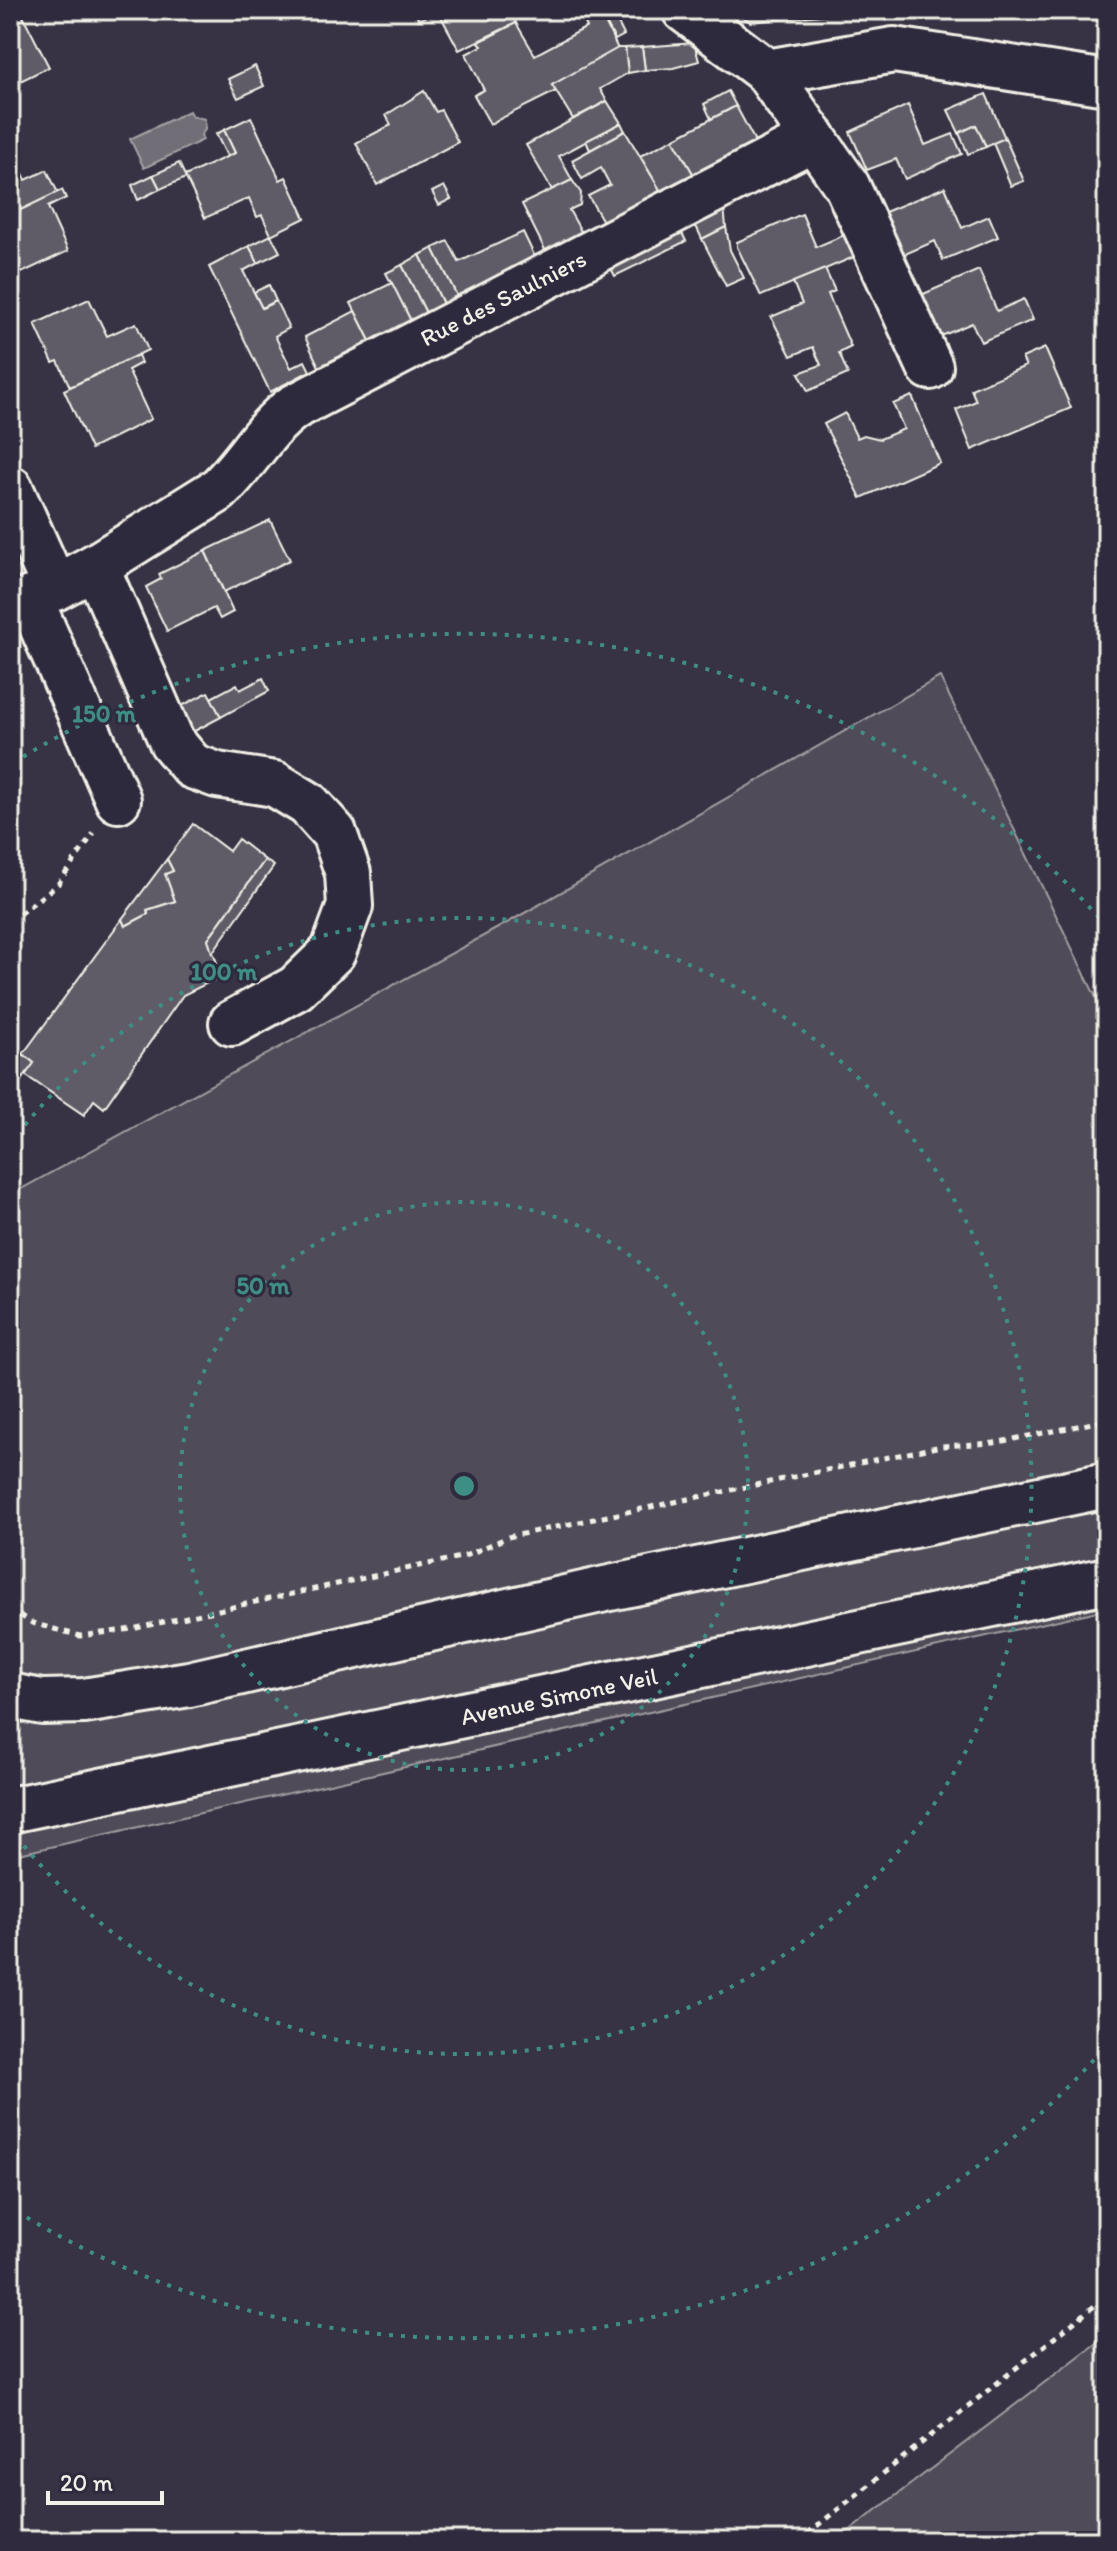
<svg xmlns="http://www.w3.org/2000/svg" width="1117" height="2551" viewBox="0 0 1117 2551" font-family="Itim,sans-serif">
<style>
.green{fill:#504b59;stroke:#a29ea0;stroke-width:2}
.water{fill:#726e77;stroke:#a6a2a4;stroke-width:2}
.building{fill:#5f5c67;stroke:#f4f1e8;stroke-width:2}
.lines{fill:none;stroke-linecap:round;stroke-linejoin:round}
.minor-casing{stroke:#f4f1e8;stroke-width:50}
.major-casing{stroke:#f4f1e8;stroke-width:50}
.path{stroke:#f4f1e8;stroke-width:5;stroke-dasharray:6 6;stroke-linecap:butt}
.minor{stroke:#2f2a3d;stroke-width:44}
.major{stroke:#2f2a3d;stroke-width:44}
.ring{fill:none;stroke:#3d8f86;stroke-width:4;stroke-dasharray:4 8}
.labels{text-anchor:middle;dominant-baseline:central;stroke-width:6;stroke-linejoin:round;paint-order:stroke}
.street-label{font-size:24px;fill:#f4f1e8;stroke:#2f2a3d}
.centre{fill:#3d8f86;stroke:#2f2a3d;stroke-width:4}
.ring-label{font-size:24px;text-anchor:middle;font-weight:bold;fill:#3d8f86;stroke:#2f2a3d;stroke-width:6;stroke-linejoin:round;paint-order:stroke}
</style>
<rect width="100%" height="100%" fill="#373244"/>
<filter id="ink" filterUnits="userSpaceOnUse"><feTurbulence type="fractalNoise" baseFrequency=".0125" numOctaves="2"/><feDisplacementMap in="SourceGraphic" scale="16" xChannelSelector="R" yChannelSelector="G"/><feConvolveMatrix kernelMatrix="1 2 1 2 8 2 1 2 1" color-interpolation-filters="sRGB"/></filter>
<g filter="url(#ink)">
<g class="green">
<path d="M940,677L1107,1020V1609L10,1856V1195L507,923Z"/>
<path d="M1107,2335V2541H836Z"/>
</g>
<path class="water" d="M189,111L192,116L205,119V130L201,135L203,140L144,168L130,139Z"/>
<g class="building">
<path d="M10,10H19L23,16L49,67L10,86Z"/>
<path d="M413,10H509L516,23L459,50L438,11L419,20Z"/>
<path d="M578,10H599L618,49L552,85L556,91L490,124L474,95L484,90L466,54L482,46L479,42L516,23L535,55L587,27Z"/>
<path d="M734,10H872L750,22Z"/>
<path d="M614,15L624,35L615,40L604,19Z"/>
<path d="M694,43L699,61L673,68L645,70L642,47Z"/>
<path d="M642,47L645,70L628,73L625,48Z"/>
<path d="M618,48H625L628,73L600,89L607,101L573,119L552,85Z"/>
<path d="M255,66L264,86L238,98L228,79Z"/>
<path d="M424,91L436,112L441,110L458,142L377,185L356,143L391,125L386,115Z"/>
<path d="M728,91L736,106L711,119L704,104Z"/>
<path d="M986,94L1005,138L986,147L976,125L959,133L948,110Z"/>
<path d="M607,101L621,123L559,156L572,180L552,190L526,145Z"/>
<path d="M908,105L925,145L953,134L962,154L905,179L896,159L867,170L850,132Z"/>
<path d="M736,106L757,145L695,177L673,139Z"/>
<path d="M251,117L280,180L286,177L305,218L271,235L262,215L257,217L249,198L205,218L185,176L235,153L224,130Z"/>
<path d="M621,123L625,131L590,150L586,141Z"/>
<path d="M976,125L986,147L968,154L959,133Z"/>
<path d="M224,130L235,153L227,156L216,134Z"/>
<path d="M625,131L662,193L604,223L588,196L610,185L601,168L582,179L572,160Z"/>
<path d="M1005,138L1024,181L1011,186L993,143Z"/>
<path d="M673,139L695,177L662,193L640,156Z"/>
<path d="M10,147L26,180L47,170L58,193L10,215Z"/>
<path d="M179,163L186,178L160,189L153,175Z"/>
<path d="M153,175L160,189L138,200L132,185Z"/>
<path d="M572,180L581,193L580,205L569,210L582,233L546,252L522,204Z"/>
<path d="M444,186L451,199L439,205L432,192Z"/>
<path d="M945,187L962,228L989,216L998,237L943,260L935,241L903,255L885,212Z"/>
<path d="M62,190L66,198L48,207L68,251L13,277L10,271V215Z"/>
<path d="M723,196L726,227L702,239L689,211Z"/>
<path d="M802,214L816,247L844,235L854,257L761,296L737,247V242Z"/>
<path d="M675,219L686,241L615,276L604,255Z"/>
<path d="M726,227L730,250L744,278L726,286L702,239Z"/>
<path d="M523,232L535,257L457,296L433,248L448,241L459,262Z"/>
<path d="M271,235L280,252L258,263L249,246Z"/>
<path d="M249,246L258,263L243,271L262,308L276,301L289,328L275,336L291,368L305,361L310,371L270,392L209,267Z"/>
<path d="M433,248L457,296L443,304L420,255Z"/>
<path d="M420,255L443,304L426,313L402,265Z"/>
<path d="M402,265L426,313L411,321L386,273Z"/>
<path d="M825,269L835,291L828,294L851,347L839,353L848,374L808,391L799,373L821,365L813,347L791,356L771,317L802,304L793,282Z"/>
<path d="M979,270L997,311L1024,299L1033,320L981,342L972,323L939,337L921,295Z"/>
<path d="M392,283L411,321L370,341L351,303Z"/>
<path d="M269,285L276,301L262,308L254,292Z"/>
<path d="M89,299L107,336L136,323L148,350L70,387L58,361L53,363L35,324Z"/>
<path d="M355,311L370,341L319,367L305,337Z"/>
<path d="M1045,348L1071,408L972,450L956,410L976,401L971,389L1026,366L1022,358Z"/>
<path d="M138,355L141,363L128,370L151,419L91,449L64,390Z"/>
<path d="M912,396L940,463L861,498L824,424L845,413L857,438L864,435L880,439L904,429L893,404Z"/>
<path d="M270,520L290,560L224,592L205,551Z"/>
<path d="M205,551L233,612L220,619L214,608L167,631L146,587L161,579L159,574Z"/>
<path d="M263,678L269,691L221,717L211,698L237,684L240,690Z"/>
<path d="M208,692L221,717L187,735L176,709Z"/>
<path d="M193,824L229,851L238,839L265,860L208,939L222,976L183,995L104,1108L94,1100L84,1115L25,1075L34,1063L23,1054L122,919L125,926L148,914L147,910L175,901L165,874L173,871L167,859Z"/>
<path d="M167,859L173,871L165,874L175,901L147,910L148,914L125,926L122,919Z"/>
<path d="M265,860L274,866L212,953L208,939Z"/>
<path d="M23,1054L34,1063L18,1085L10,1079V1072Z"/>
</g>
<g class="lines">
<defs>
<g id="minor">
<path d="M685,10L767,72L894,50L1107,83"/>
<path d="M767,72L847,186L930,367"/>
<path d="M10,488L55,588L96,566L172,742L192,766L217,775L275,784L308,804L334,833L348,873L350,906L333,952L296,988L232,1023"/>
<path d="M96,566L218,490C246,464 263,429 294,407L814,138"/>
<path d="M30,599L118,800"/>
<path d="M10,1696L42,1702L84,1701L189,1684L605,1589L1107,1485"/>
</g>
<path id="major" d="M10,1810L1107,1580"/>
</defs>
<use href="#minor" class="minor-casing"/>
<use href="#major" class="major-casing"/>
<g class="path">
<path d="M10,921L58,884L94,833"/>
<path d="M10,1609L32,1623L80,1636L132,1629L465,1556L508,1537L941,1446L994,1443L1107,1420"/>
<path d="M798,2541L1107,2296"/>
</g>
<use href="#minor" class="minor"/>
<use href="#major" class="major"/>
</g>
</g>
<g class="ring">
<circle cx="464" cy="1486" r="284"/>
<path d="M10 1144A568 568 0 1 1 10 1828"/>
<path d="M1102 2051A852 852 0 0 1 13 2209M13 763A852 852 0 0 1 1102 921"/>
</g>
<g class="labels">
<g class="street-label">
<text transform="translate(503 298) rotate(-27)">Rue des Saulniers</text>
<text transform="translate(559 1696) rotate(-12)">Avenue Simone Veil</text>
</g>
</g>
<circle cx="464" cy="1486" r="12" class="centre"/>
<g class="ring-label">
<text x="104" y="722">150 m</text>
<text x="224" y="980">100 m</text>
<text x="263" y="1294">50 m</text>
</g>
<rect width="1117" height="2551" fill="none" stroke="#2f2a3d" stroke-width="40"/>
<rect x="20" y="20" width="1077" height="2511" fill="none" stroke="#f4f1e8" stroke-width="3" filter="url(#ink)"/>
<path d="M48 2491v12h114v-12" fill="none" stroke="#f4f1e8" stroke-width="4"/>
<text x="60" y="2491" font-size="24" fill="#f4f1e8" stroke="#2f2a3d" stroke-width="6" paint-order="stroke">20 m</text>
</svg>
